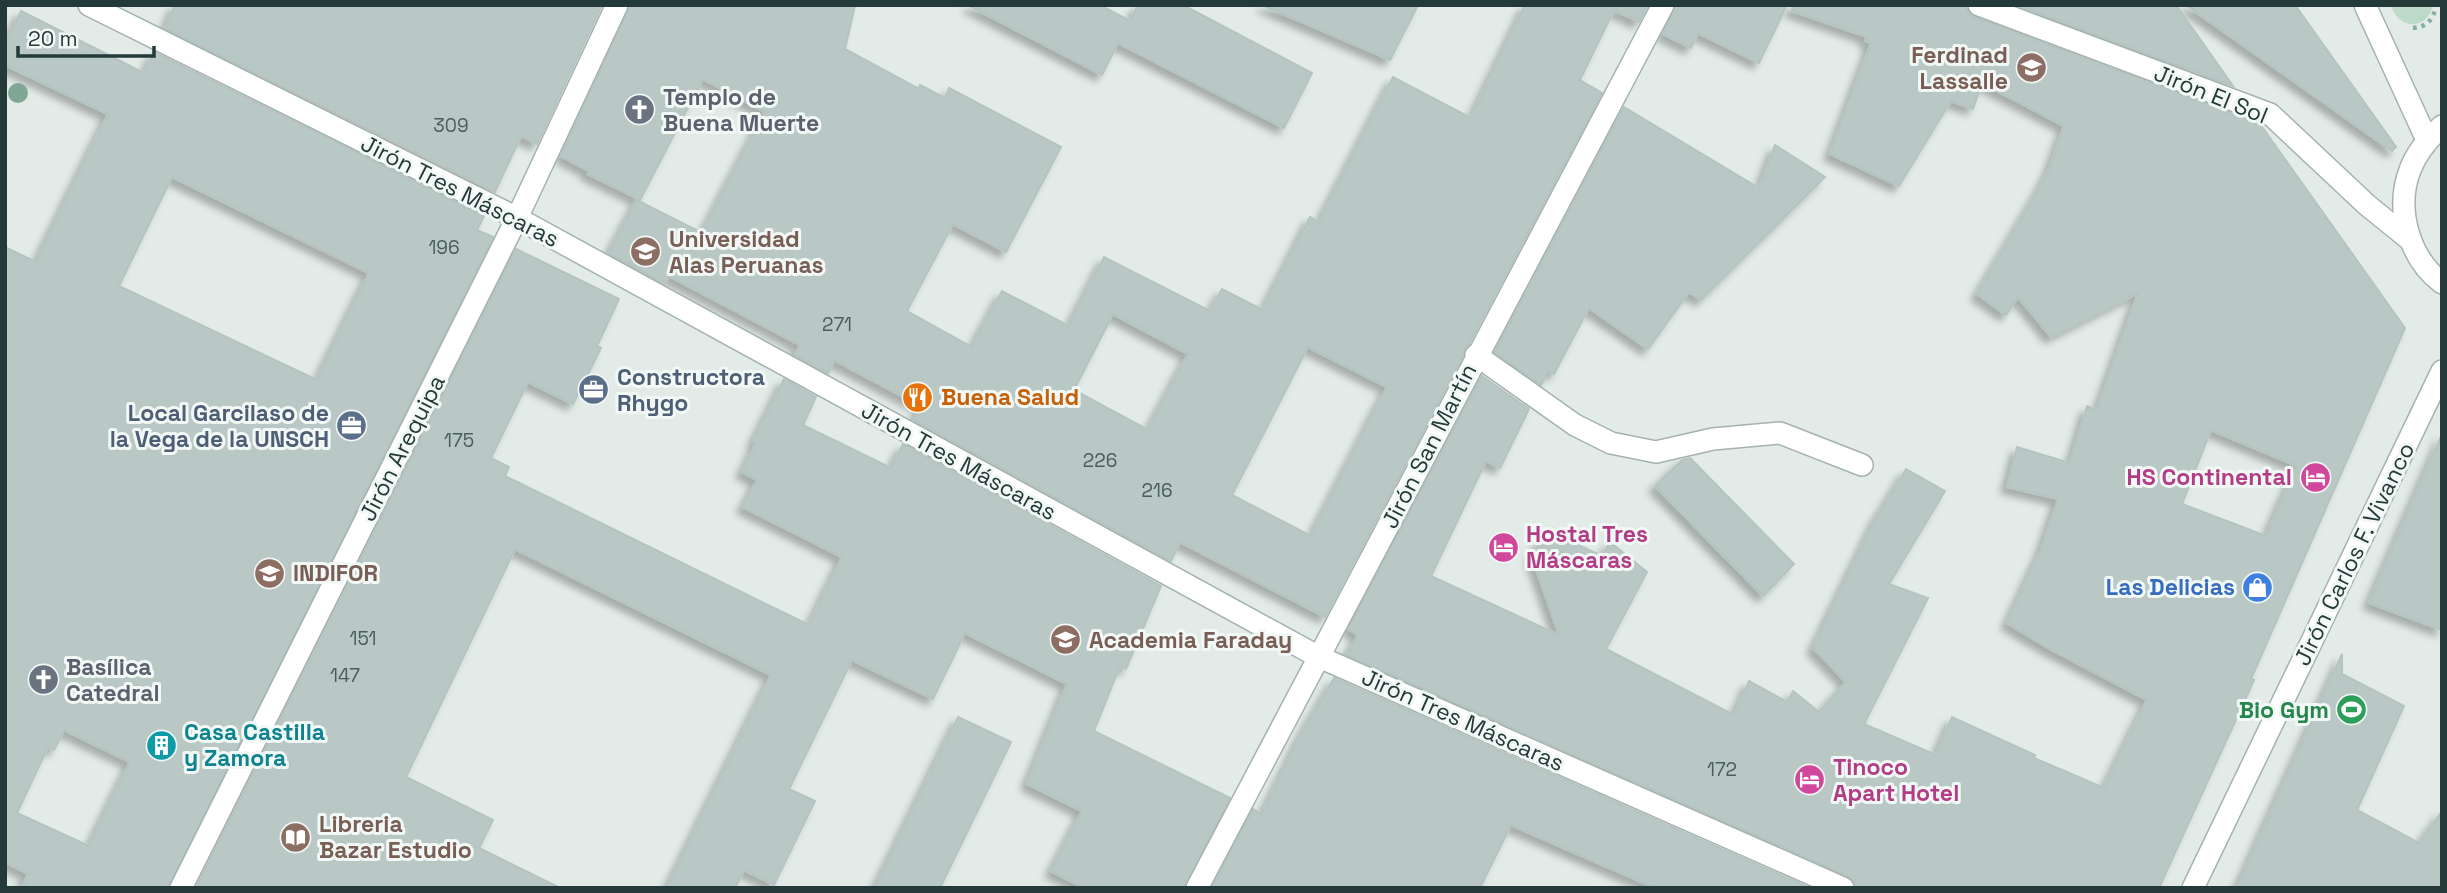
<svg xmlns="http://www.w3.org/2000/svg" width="2447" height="893" viewBox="0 0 2447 893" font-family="'Space Grotesk',sans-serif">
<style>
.green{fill:#bddac9}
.building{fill:#bac8c5;stroke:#b5c4c0;stroke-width:2;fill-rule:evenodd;filter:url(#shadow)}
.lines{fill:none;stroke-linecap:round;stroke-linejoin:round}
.service-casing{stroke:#a5b2b0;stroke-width:24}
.minor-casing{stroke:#a5b2b0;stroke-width:24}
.tertiary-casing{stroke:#a5b2b0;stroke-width:24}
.path{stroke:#85aca5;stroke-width:4.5;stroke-dasharray:3.5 5;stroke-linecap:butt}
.service{stroke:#fff;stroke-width:21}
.minor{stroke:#fff;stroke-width:21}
.tertiary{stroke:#fff;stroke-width:21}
.tree{fill:#81a696}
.labels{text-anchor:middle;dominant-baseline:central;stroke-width:6;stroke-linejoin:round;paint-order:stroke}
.number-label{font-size:19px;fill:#495e5b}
.education-label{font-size:23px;font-weight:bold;fill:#785e54;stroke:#f2f8f6;text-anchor:start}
.street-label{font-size:23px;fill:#233a38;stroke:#f2f8f6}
.worship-label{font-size:23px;font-weight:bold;fill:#5b616d;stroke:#f2f8f6;text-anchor:start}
.service-label{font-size:23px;font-weight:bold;fill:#4e5e75;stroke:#f2f8f6;text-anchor:start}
.food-label{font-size:23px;font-weight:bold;fill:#c56008;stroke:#f2f8f6;text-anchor:start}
.hotel-label{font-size:23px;font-weight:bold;fill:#b23c85;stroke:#f2f8f6;text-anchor:start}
.shop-label{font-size:23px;font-weight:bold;fill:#366cbe;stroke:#f2f8f6;text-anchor:end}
.leisure-label{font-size:23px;font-weight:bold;fill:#27864d;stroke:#f2f8f6;text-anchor:end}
.culture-label{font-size:23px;font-weight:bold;fill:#0d838f;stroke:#f2f8f6;text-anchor:start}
</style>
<defs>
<filter id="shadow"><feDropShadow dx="-6" dy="6" stdDeviation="3.5" flood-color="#0004"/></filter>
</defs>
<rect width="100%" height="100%" fill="#e2ebe8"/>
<path class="green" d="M2391,5H2433C2427,31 2398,30 2391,5Z"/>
<g class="building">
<path d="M175,5H602L537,144L521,136L495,192L165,28Z"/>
<path d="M630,5H855L845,49L919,89L920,85L945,98L949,88L1061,147L1006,252L953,224L907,311L972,347L1002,291L1069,326L1104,257L1210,311L1222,289L1263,310L1310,217L1319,222L1393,77L1471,118L1525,5H1648L1639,22L1614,10L1580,80L1602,93L1469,344L1465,348L1463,356L1325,617L1180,542L1171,561L914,420L921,406L834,360L828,373L795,355L800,345L669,276L665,284L609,253L637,200L702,233L765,112L703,79L640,200L588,174L589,171L561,156ZM1113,314L1188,354L1148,430L1074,390ZM1308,347L1387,387L1311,536L1232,495Z"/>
<path d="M968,5H1100L1130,21L1138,5H1183L1312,73L1284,128L1118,43L1102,75Z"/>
<path d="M1262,5H1418L1390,60Z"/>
<path d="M1676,5H1787L1759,63L1698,33L1691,48L1663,34Z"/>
<path d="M1793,5H1966L1969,13L1974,17L2260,124L2405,328L2251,679L2254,680L2159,888H1856L1854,881L1848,876L1347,655L1358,635L1348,629L1482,376L1529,409L1500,468L1486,461L1431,576L1559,635L1532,557L1540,541L1557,535L1602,556L1610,542L1647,572L1606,649L1734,715L1749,681L1787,702L1793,691L1819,712L1846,682L1813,648L1874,522L1906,469L1945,491L1889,584L1928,598L1864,724L1936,755L1952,717L2035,755L2034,758L2104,788L2147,700L2048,648L2007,623L2041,550L2058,499L2007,487L2017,447L2070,463L2087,406L2097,410L2138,293L2051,337L2018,297L2006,315L1977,294L2040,187L2050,167L2064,126L1982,83L1973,109L1951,101L1899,186L1830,154L1871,43L1865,41L1867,37L1792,11ZM2211,430L2297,466L2266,536L2182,504Z"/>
<path d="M2017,5H2176L2233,86Z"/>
<path d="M2186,5H2295L2396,147L2392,151Z"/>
<path d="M21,11L144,73L154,52L484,216L477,230L493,237L168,888H22L28,874L5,862V247L36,262L108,114L5,65V44ZM172,177L369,273L317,380L119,286ZM64,730L130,762L89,846L17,813L48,747L54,750Z"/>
<path d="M1624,107L1759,188L1775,145L1825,177L1701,300L1689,292L1648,349L1589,308L1554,374L1548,371L1541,385L1495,352Z"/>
<path d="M516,249L619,299L597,346L601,348L573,404L528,382L491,458L509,467L505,476L809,625L842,557L743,507L757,480L742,472L756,443L753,442L784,379L816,397L803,425L891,468L903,444L1161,586L1126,669L1120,666L1094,731L1230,798L1184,888H1084L1051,871L1082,811L1027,784L1067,684L965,633L933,699L852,660L789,789L815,801L774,885L744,870L735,888H667L771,675L515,549L406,777L493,820L479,848L560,888H196Z"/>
<path d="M2442,434V630L2369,603Z"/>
<path d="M1690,458L1794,564L1763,596L1655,486L1682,460Z"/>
<path d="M2342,654V674L2404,706L2357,810L2419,843L2442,811V888H2237Z"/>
<path d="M1334,678L1810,888H1655L1511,825L1480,888H1212L1253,809L1262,814L1302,733Z"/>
<path d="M958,717L1011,742L940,888H875Z"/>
</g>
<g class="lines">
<defs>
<path id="service" d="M1476,355L1575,425L1611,443L1656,452L1713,439L1780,433L1862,465"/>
<g id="minor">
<path d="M89,5L517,218L1317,656L1843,888"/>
<path d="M1979,5L2270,114L2367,205L2409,239"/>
<path d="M2365,5L2427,140"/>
<path d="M181,888L517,218L617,5"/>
<path d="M2193,888L2442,371"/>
</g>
<g id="tertiary">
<path d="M2442,126C2429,138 2416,153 2410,170C2395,209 2409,258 2442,283"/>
<path d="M1197,888L1663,5"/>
</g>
</defs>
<use href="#service" class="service-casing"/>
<use href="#minor" class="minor-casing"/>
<use href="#tertiary" class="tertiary-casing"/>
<path class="path" d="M2413,28C2427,27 2434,19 2436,5"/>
<use href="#service" class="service"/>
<use href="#minor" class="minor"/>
<use href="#tertiary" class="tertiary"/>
</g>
<circle class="tree" cx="18" cy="93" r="10"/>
<defs>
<symbol id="school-disc" viewBox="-11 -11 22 22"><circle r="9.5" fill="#8d6e63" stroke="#f2f8f6"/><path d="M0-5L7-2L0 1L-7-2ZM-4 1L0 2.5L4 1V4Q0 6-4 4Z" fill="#fff"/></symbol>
<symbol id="church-disc" viewBox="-11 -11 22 22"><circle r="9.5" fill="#6b7280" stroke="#f2f8f6"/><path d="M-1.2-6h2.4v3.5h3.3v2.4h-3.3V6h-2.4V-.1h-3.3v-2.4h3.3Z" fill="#fff"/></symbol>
<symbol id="university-disc" viewBox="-11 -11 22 22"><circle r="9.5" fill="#8d6e63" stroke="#f2f8f6"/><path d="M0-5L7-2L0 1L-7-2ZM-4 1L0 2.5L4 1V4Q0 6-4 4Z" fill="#fff"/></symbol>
<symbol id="office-disc" viewBox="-11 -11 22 22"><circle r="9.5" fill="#5c6f8a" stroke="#f2f8f6"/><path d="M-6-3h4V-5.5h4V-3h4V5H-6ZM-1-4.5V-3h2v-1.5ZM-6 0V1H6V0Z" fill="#fff"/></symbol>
<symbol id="restaurant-disc" viewBox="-11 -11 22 22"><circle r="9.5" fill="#e8710a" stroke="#f2f8f6"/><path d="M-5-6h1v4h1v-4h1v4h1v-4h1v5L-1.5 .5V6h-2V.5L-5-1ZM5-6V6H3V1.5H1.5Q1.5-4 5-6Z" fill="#fff"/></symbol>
<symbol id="hotel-disc" viewBox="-11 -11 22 22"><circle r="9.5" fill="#d1479c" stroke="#f2f8f6"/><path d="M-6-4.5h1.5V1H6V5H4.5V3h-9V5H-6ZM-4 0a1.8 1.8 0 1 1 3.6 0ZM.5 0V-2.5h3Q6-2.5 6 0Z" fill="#fff"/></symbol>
<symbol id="shop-disc" viewBox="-11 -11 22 22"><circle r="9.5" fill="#3f7fe0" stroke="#f2f8f6"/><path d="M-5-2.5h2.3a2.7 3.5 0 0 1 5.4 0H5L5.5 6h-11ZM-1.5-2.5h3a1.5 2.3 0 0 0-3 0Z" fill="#fff"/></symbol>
<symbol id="stadium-disc" viewBox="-11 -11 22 22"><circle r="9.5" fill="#2e9e5b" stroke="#f2f8f6"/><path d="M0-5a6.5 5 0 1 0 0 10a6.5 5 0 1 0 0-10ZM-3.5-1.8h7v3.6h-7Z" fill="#fff"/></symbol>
<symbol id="building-disc" viewBox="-11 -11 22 22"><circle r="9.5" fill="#0f9aa8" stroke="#f2f8f6"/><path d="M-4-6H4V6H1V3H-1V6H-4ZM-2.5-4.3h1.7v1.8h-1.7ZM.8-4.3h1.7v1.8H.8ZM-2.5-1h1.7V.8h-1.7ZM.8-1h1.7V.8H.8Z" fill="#fff"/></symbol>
<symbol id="library-disc" viewBox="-11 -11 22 22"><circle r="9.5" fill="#8d6e63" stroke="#f2f8f6"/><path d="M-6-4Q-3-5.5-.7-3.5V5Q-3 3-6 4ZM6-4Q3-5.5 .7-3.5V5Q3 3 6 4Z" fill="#fff"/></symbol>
</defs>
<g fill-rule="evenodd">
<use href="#school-disc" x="2014" y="50" width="35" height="35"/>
<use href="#church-disc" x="622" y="92" width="35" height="35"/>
<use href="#university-disc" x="628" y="234" width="35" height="35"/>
<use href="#office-disc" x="576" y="372" width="35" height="35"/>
<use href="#restaurant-disc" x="900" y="380" width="35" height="35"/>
<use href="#office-disc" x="334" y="408" width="35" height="35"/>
<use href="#hotel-disc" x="2298" y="460" width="35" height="35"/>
<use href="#hotel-disc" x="1486" y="530" width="35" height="35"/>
<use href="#school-disc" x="252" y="556" width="35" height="35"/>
<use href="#shop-disc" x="2240" y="570" width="35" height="35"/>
<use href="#school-disc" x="1048" y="622" width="35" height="35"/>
<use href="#church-disc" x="26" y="662" width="35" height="35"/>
<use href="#stadium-disc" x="2334" y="692" width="35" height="35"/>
<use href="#building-disc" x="144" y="728" width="35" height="35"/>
<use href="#hotel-disc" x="1792" y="762" width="35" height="35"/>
<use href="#library-disc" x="278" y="820" width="35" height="35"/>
</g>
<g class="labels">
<g class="number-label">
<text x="451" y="125">309</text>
<text x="444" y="247">196</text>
<text x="837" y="324">271</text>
<text x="459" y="440">175</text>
<text x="1100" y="460">226</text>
<text x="1157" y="490">216</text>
<text x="363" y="638">151</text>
<text x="345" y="675">147</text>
<text x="1722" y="769">172</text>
</g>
<g class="education-label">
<text x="2008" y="55" text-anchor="end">Ferdinad<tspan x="2008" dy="26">Lassalle</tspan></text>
<text x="669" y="239">Universidad<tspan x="669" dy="26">Alas Peruanas</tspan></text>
<text x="293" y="573">INDIFOR</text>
<text x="1089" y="640">Academia Faraday</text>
<text x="319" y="824">Libreria<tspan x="319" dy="26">Bazar Estudio</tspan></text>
</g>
<g class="street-label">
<text transform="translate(2211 94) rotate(22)">Jirón El Sol</text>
<text transform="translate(460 191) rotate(27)">Jirón Tres Máscaras</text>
<text transform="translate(1429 446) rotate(-63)">Jirón San Martín</text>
<text transform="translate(402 448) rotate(-63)">Jirón Arequipa</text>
<text transform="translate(959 461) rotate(29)">Jirón Tres Máscaras</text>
<text transform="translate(2354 554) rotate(-64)">Jirón Carlos F. Vivanco</text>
<text transform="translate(1463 720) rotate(24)">Jirón Tres Máscaras</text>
</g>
<g class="worship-label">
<text x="663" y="97">Templo de<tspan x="663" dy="26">Buena Muerte</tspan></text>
<text x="66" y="667">Basílica<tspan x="66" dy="26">Catedral</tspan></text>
</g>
<g class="service-label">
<text x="617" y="377">Constructora<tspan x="617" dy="26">Rhygo</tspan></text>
<text x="329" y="413" text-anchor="end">Local Garcilaso de<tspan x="329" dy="26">la Vega de la UNSCH</tspan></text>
</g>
<g class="food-label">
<text x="941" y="397">Buena Salud</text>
</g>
<g class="hotel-label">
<text x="2292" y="477" text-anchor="end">HS Continental</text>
<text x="1526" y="534">Hostal Tres<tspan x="1526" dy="26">Máscaras</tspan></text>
<text x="1833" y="767">Tinoco<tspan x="1833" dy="26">Apart Hotel</tspan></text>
</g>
<g class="shop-label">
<text x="2235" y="587">Las Delicias</text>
</g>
<g class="leisure-label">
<text x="2329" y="710">Bio Gym</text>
</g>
<g class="culture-label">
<text x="184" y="732">Casa Castilla<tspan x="184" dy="26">y Zamora</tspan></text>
</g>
</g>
<rect width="2447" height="893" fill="none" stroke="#233a38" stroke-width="14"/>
<path d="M18 46v10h136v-10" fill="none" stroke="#233a38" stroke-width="3.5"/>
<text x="28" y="46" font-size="21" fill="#233a38" stroke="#f2f8f6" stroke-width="5" paint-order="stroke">20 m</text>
</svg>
